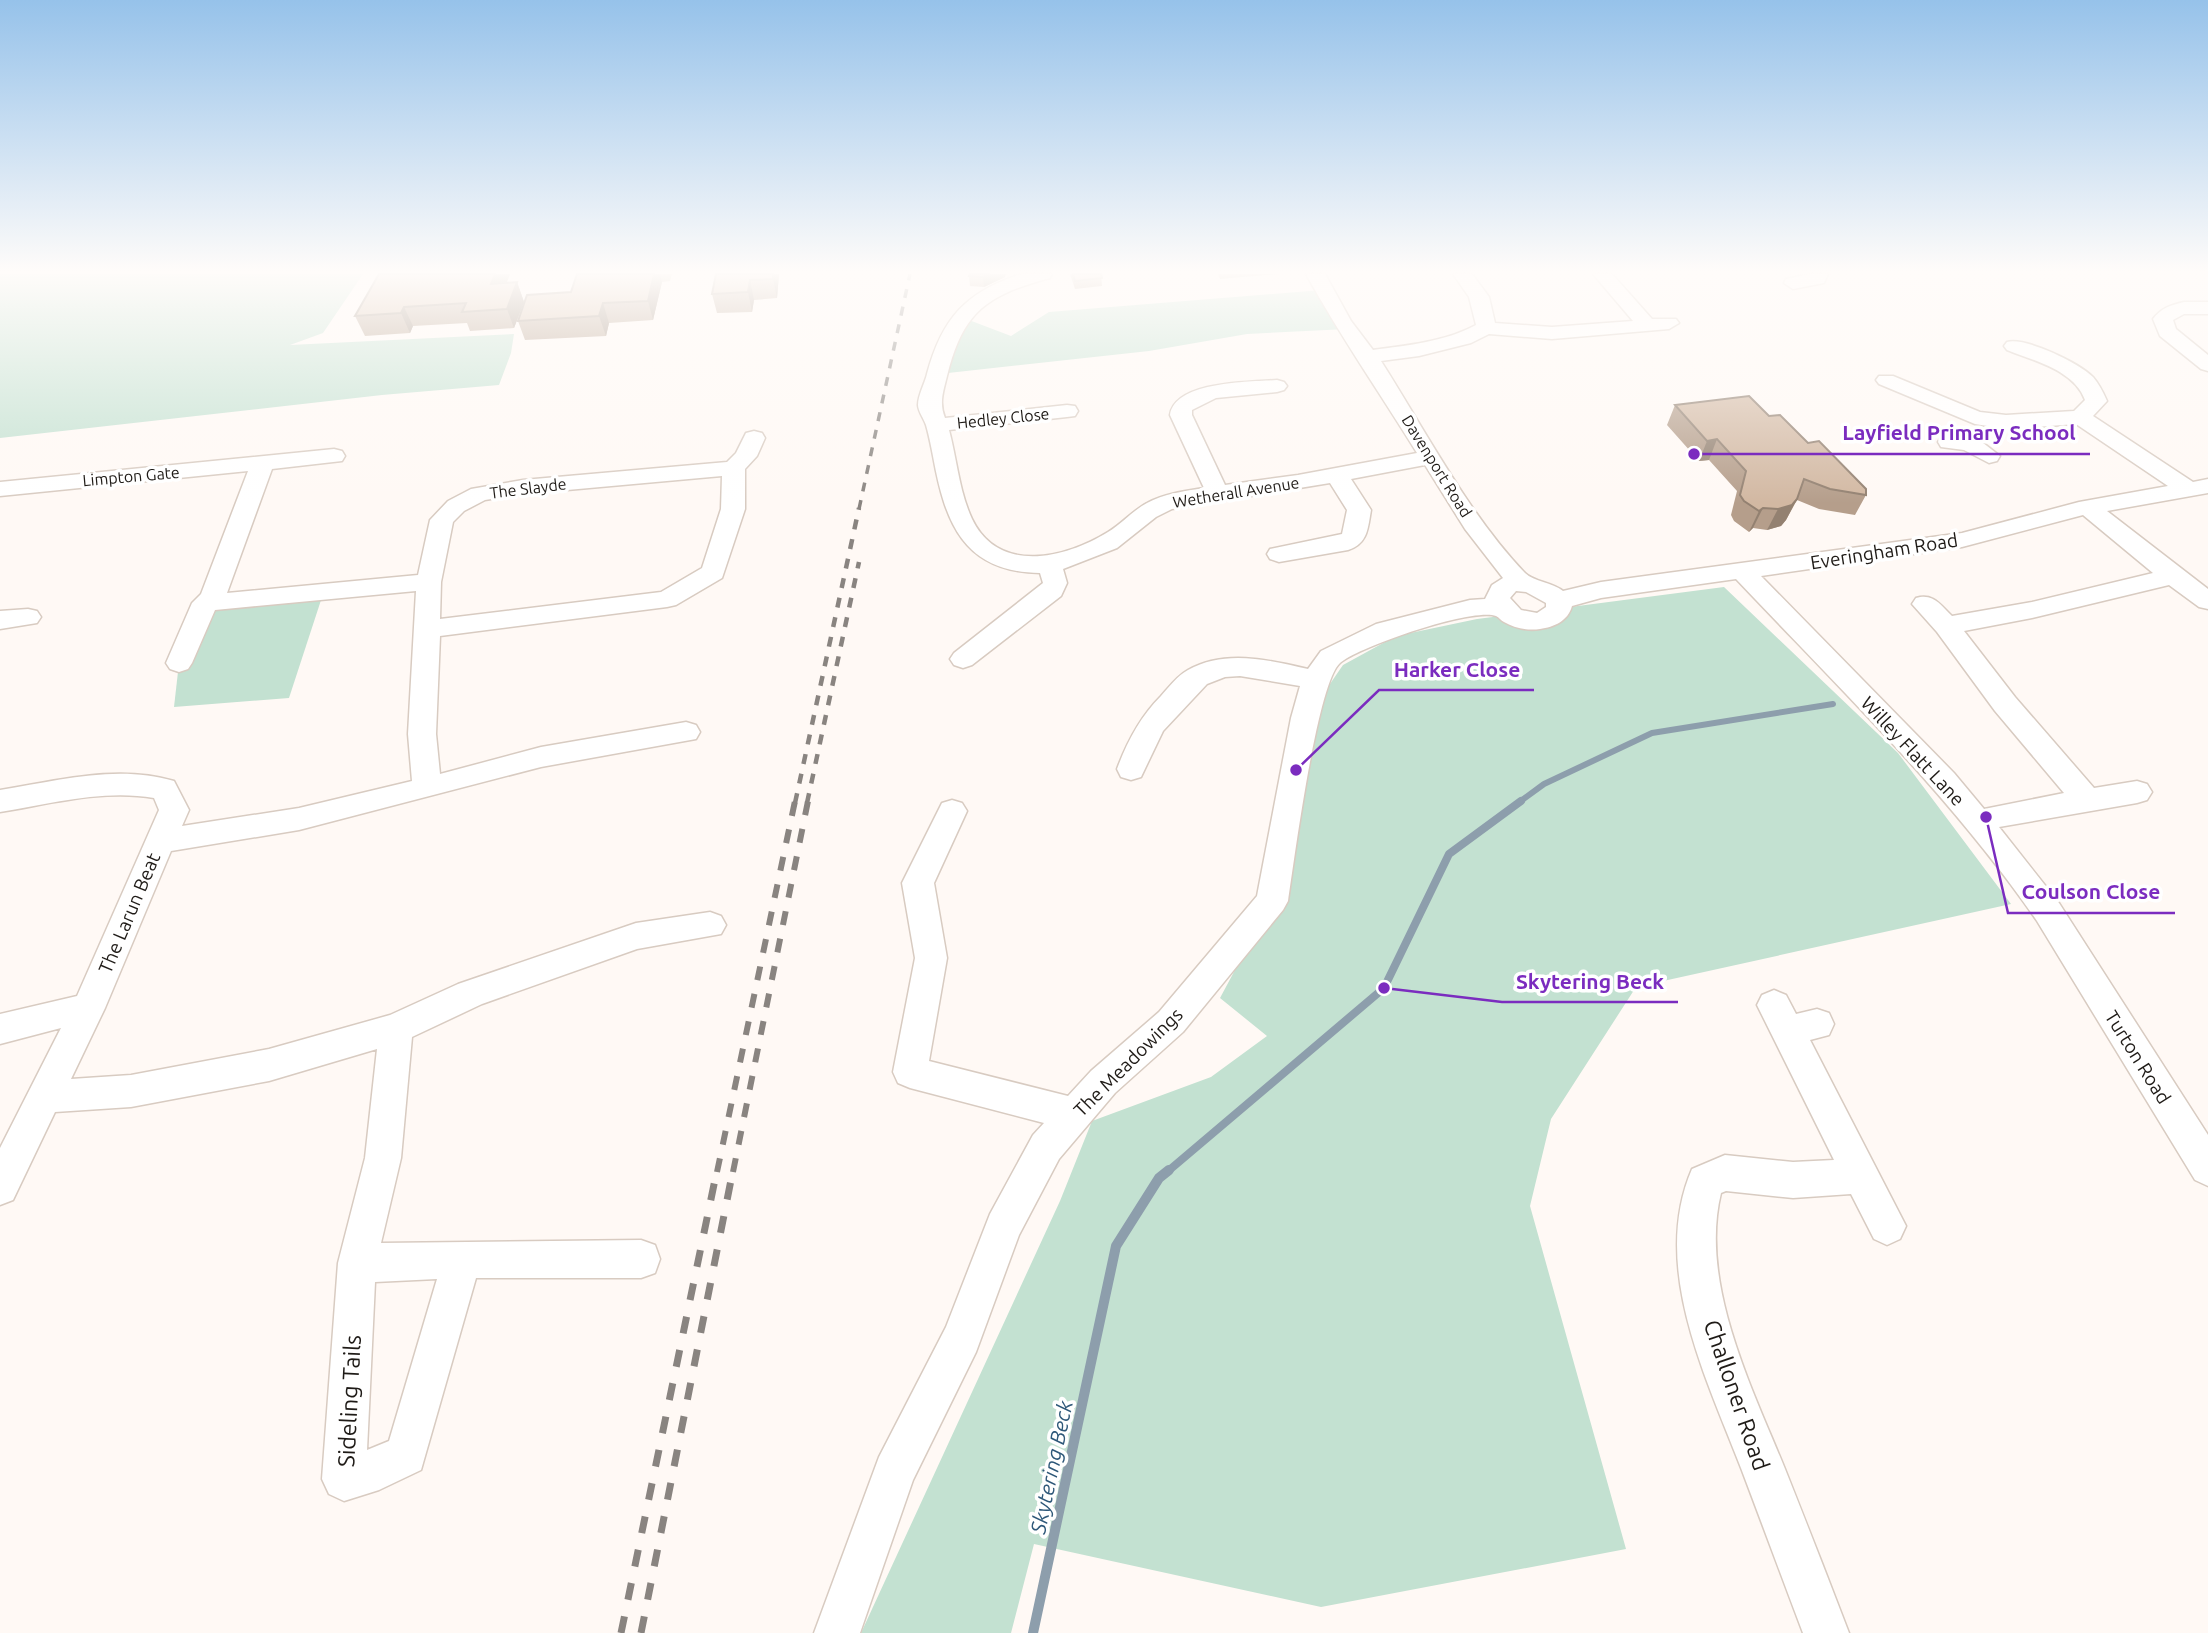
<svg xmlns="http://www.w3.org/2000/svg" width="2208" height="1633" viewBox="0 0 2208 1633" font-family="Ubuntu,sans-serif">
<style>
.green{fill:#c3e1d1}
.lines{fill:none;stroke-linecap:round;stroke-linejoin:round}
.stream-far2{stroke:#8d9eac;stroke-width:6}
.stream-far1{stroke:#8d9eac;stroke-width:8}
.stream{stroke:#8d9eac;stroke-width:10}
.minor-casing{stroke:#d8cbc1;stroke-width:3}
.minor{fill:#fff;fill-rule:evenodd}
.rail-far3{stroke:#898480;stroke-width:3.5;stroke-dasharray:9 9;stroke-linecap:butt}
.rail-far2{stroke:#898480;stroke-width:4.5;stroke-dasharray:10 10;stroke-linecap:butt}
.rail-far1{stroke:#898480;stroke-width:6;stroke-dasharray:14 14;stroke-linecap:butt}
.rail{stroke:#898480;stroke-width:7;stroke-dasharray:17 17;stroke-linecap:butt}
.wall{fill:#b59e8b}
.shaded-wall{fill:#938171}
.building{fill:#d2b8a2;stroke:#938171;stroke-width:2}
.labels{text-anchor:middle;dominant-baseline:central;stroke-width:7;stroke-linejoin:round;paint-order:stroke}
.far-street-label{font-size:16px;fill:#1f1b17;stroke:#fff}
.street-label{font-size:19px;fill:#1f1b17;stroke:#fff}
.water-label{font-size:21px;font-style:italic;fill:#2e5879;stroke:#fff}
.near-street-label{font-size:23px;fill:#1f1b17;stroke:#fff}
.leader{fill:none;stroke:#7b2cbf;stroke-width:2.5}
.callout-dot{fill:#7b2cbf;stroke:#fff;stroke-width:2.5}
.callout-label{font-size:21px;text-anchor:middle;font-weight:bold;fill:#7b2cbf;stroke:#fff;stroke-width:7;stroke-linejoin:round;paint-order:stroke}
</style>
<rect width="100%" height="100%" fill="#fff9f5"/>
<g class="green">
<path d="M0,274H363L323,333L290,345L514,334L511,353L499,385L382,395L0,438Z"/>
<path d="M1322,290L1347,329L1247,334L1149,351L939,374L961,317L1011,336L1049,312Z"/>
<path d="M1724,587L1898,753L2011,904L1636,987L1551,1119L1530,1206L1626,1549L1321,1607L1034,1544L1011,1633H861L1060,1201L1092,1121L1211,1077L1267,1036L1220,998L1265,914L1321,697L1343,665L1396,636L1477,619Z"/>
<path d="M323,594L289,698L174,707L179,663L205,603Z"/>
</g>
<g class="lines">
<path class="stream-far2" d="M1518,803L1544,784L1652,733L1833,704"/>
<path class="stream-far1" d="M1167,1172L1384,988L1449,854L1521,801"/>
<path class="stream" d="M1033,1633L1116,1246L1159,1178L1169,1170"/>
<defs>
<g id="minor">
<path d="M1021,274H1052L1050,278C987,295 963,311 947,376C943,392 939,403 945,418L1067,405L1075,406L1078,411L1075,416L1067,417L949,430C957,460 959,491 972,519C999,575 1066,558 1108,532C1122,524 1132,511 1147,503C1163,494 1185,491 1204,488L1170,415C1175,381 1250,382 1277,380L1284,382L1287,386L1284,390L1277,392L1216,398L1192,410V415L1225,485L1298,475L1417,453C1380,393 1340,336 1306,274H1325L1351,321L1373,350C1409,345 1444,342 1476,325L1469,297L1453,274H1472L1489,297L1495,323L1552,327L1633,321L1593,274H1612L1652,319H1676L1679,323L1669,329L1552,339L1489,334L1471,343L1419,356L1381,361C1425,430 1469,515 1525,573C1534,582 1552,582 1563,591L1601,582L1962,533L2079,502L2168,486L2076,424L2006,429L1975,424L1879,384L1876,380L1879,376H1893L1980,412L2006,415L2074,411L2085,400C2074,370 2034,361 2007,350L2004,346L2007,342C2026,337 2079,363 2093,377C2099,384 2103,392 2107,401L2093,416L2193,482L2208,479V493L2107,511L2208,589V609L2199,607L2169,585L2032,618L1964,631L2015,697L2094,788L2137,781L2147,784L2152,792L2147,800L2137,803L1999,827L2059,903L2208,1135V1186L2195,1180L2037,921C1951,796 1840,689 1736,579L1601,598L1572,606C1568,621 1554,627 1540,629C1528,631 1514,628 1504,622C1501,621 1499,617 1496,616C1473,607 1358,647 1340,663C1317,683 1294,862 1288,901L1283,910L1183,1032L1115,1093L1059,1159L1019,1235L976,1352L913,1480L860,1633H814L879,1457L946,1327L990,1214L1033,1135L1044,1123L910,1088L898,1083L893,1072L915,958L902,883L942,803L952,800L962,803L967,811L934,883L947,958L929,1061L1068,1096L1091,1071L1159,1012L1257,896L1291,718L1300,686L1240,676L1225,677L1207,684L1163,731L1141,777L1131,780L1121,777L1117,769C1127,742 1140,717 1161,696C1169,687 1177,676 1188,670C1225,649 1269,660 1308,669L1321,651L1376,624L1470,600L1485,599L1492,585L1503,578L1465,529L1425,465L1351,479L1371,510C1368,527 1368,544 1348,550L1279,562L1270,559L1267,554L1270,549L1342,534L1347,510L1330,483L1172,509L1156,517L1117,548L1063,569L1067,583L1061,596L972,665L963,668L954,665L950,659L954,653L1043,583L1040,573C963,572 945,522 933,456C931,446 929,435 926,425C924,419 918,411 918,405C918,395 925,383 927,374C942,318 966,292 1021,274ZM2083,515L2153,573L2032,602L1952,616C1940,605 1934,593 1916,598L1912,604L1937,632L1995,711L2064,793L1984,809L1954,773L1761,576L1962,547ZM1516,591L1526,592L1546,603V607L1537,613L1521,610L1510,598Z"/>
<path d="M1810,274H1828L1824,283L1793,289L1784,283L1786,279Z"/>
<path d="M2184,302H2208V314H2184L2173,320L2176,329L2208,355V371L2201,369L2160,336L2153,319C2161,308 2171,305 2184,302Z"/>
<path d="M754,431L762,433L765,438L757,456L745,469V509L722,578L676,605L667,607L440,636L436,734L440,774L541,747L686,722L696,725L700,732L696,739L541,767L299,830L171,851L105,1008L71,1079L131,1075L269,1049L390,1015L458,984L636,923L710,912L721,916L726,925L721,934L637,949L482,1004L412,1037L401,1158L381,1243L641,1240L655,1245L660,1259L655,1273L641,1278H476L421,1470L379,1490L344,1501L329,1494L322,1479L338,1263L365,1158L377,1049L269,1081L131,1107L55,1112L13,1200L0,1205V1148L61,1028L0,1044V1014L77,996L159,810L154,798C103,789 50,804 0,812V790C57,781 117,764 174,781L189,810L182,826L299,808L412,781L408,734L416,591L215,610L192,663L188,669L179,672L170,669L166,663L192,603L201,594L248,471L0,496V482L334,449L342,451L345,456L342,461L272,469L227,593L418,575L430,520L448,501L471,489L523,480L727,462L736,453L746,433ZM722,476L721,509L702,568L661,592L440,619L441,582L453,522L464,511L485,500L523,494ZM437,1279L389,1441L367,1450L375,1282Z"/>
<path d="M1949,435L1978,439L2000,456L1997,461L1989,463L1964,450L1941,447L1938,442L1941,437Z"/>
<path d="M28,609L37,611L41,617L37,623L0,629V611Z"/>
<path d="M1774,990L1786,995L1796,1014L1817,1009L1829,1013L1834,1024L1829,1035L1810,1040L1906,1226L1900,1239L1887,1245L1874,1239L1851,1194L1793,1198L1726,1191L1721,1193C1699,1283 1752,1388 1785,1469C1807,1524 1828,1578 1849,1633H1803C1782,1578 1762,1523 1741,1468C1706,1377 1650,1266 1692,1169L1725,1155L1793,1162L1834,1160L1757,1005L1762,995Z"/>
</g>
</defs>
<use href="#minor" class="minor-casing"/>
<use href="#minor" class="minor"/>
<path class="rail-far3" d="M859,509L910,274"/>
<g class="rail-far2">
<path d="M795,803L859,508"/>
<path d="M807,803L859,562"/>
</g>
<g class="rail-far1">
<path d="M717,1172L795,801"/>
<path d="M733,1172L808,801"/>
</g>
<g class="rail">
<path d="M621,1633L717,1170"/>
<path d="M641,1633L733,1170"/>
</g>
</g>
<g class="wall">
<path d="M379,274H510L506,283L517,282L524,302L514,328L470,331L467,323L413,326L410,333L365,336L355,316Z"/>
<path d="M577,274H672L670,281L662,282L653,320L609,323L606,336L525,340L518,321L571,292Z"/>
<path d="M716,274H779L777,298L754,300L752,312L717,313L712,294Z"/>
<path d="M1070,274H1101L1102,286L1075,289Z"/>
<path d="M1218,274H1279L1220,279Z"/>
<path d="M969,276L1005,277L984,287L970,286Z"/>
<path d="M1675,405L1769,416L1808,443L1866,495L1855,515L1819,509L1797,500L1786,520L1781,526L1767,530L1753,528L1749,532L1734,521L1731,515L1737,491L1709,460L1699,461L1667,425Z"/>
</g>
<g class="shaded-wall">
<path d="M495,274H510L499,303L491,284Z"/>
<path d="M654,274H660L662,282L653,320L648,301Z"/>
<path d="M773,274H779L777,298L773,279Z"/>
<path d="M990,274H1006L1005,277L984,287L983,277Z"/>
<path d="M750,280L754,300L752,312L748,292Z"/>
<path d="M517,282L524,302L514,328L507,309Z"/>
<path d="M603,303L609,323L606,336L599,316Z"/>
<path d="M404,307L413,326L410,333L401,313Z"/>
<path d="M1717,439L1709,460L1699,461L1707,441Z"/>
<path d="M1797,499L1786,520L1781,526L1767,530L1778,509Z"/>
<path d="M1763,508L1753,528L1749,532L1759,511Z"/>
</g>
<g class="building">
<path d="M379,274H495L491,284L517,282L507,309L462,312L466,303L404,307L401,313L355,316Z"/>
<path d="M577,274H654L648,301L603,303L599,316L518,321L527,295L571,292Z"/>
<path d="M716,274H773V279L750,280L748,292L712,294Z"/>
<path d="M970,274H990L983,277L969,276Z"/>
<path d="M1073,274H1101L1102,278L1075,281Z"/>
<path d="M1749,396L1769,416L1780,415L1808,443L1819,441L1866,489V495L1830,489L1804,479L1797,499L1792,505L1778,509L1763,508L1759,511L1744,501L1740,495L1746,471L1717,439L1707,441L1675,405Z"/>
</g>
<linearGradient id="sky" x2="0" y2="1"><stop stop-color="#96c2ea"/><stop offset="0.54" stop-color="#fffcfa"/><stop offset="1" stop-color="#fffcfa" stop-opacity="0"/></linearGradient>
<rect width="2208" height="503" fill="url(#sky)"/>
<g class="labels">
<g class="far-street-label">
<text transform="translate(1003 418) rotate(-6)">Hedley Close</text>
<text transform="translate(1437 466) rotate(58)">Davenport Road</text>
<text transform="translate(131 476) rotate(-5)">Limpton Gate</text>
<text transform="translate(528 488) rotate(-7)">The Slayde</text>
<text transform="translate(1236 492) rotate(-9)">Wetherall Avenue</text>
</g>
<g class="street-label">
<text transform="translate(1884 551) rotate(-9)">Everingham Road</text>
<text transform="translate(1913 751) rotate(47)">Willey Flatt Lane</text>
<text transform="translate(129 913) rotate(-67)">The Larun Beat</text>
<text transform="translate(2138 1057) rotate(58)">Turton Road</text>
<text transform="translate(1128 1062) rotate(-45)">The Meadowings</text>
</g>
<g class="water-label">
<text transform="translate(1051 1467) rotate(-78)">Skytering Beck</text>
</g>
<g class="near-street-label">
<text transform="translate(1737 1395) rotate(71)">Challoner Road</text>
<text transform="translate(349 1401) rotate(-87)">Sideling Tails</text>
</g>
</g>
<path class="leader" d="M1694 454L1829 454H2090M1296 770L1379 690H1534M1986 817L2008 913H2175M1384 988L1502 1002H1678"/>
<g class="callout-dot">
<circle cx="1694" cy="454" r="7"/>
<circle cx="1296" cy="770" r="7"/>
<circle cx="1986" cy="817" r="7"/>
<circle cx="1384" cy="988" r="7"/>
</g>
<g class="callout-label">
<text x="1959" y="440">Layfield Primary School</text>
<text x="1457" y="677">Harker Close</text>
<text x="2091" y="899">Coulson Close</text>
<text x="1590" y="989">Skytering Beck</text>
</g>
</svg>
